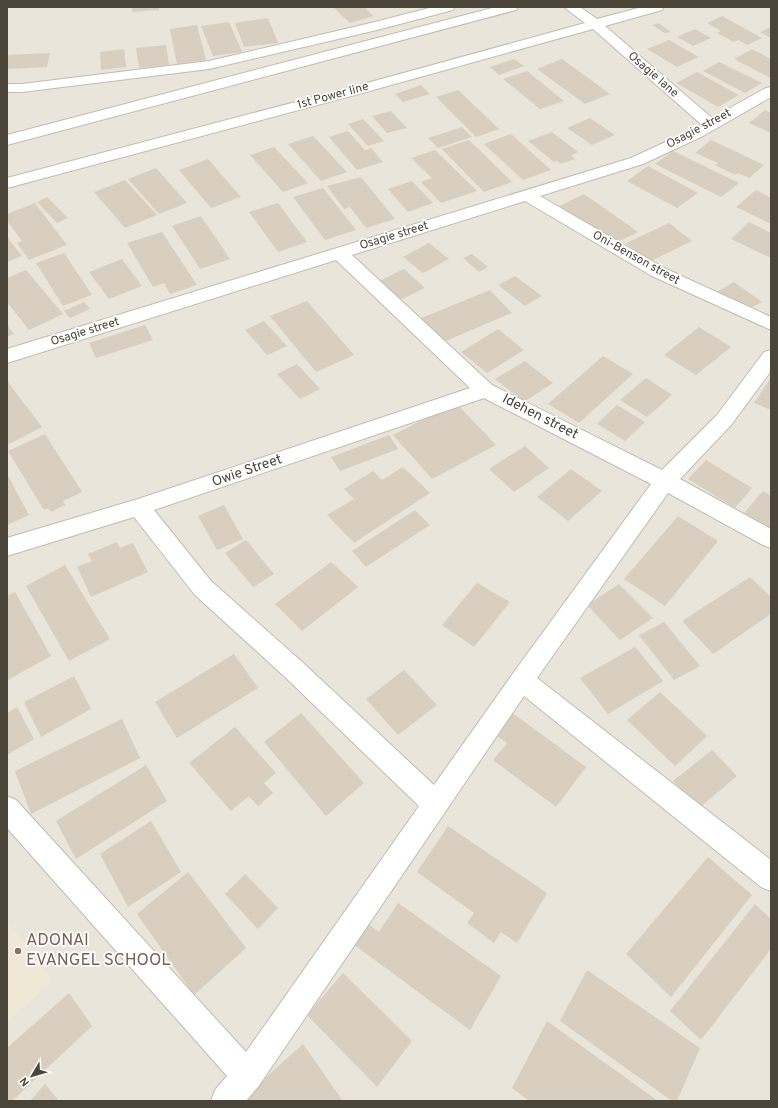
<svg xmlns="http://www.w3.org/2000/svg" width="778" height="1108" viewBox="0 0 778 1108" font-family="Overpass,sans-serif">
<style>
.residential{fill:#eae5da}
.education{fill:#efe8d6}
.building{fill:#d8cfc1}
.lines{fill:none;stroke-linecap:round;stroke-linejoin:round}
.street-casing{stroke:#c2bbae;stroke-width:2}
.street{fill:#fff;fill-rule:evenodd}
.education-dot{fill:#8d6e63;stroke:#fff;stroke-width:1.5}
.labels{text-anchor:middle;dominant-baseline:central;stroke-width:3.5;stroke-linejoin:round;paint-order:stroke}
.far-street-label{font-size:12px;fill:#4b4439;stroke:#fff}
.street-label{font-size:14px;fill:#4b4439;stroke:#fff}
.near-education-label{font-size:17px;fill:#785e54;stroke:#fff;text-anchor:start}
</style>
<rect width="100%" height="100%" fill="#f6f3ec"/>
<rect class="residential" x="7" y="7" width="764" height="1094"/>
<path class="education" d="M7,920L53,981L7,1022Z"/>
<g class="building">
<path d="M132,7H159V10L132,12Z"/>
<path d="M333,7H364L374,16L350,23Z"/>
<path d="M722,16L762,38L747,45L738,40L734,42L717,33L721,31L707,23Z"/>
<path d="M268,18L278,43L244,47L235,23Z"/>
<path d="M229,22L242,52L213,56L201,26Z"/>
<path d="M658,23L671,32L665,33L652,25Z"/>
<path d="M197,25L206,60L177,64L170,29Z"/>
<path d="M771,27V38L760,32Z"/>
<path d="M695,29L711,38L693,46L677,37Z"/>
<path d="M669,40L699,57L677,67L647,49Z"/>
<path d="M166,45L169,65L139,68L136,48Z"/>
<path d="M124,49L126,67L101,70L100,52Z"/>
<path d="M752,49L771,59V78L734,59Z"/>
<path d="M50,53L47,67L7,69V55Z"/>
<path d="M514,59L524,66L499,75L490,67Z"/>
<path d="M562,59L610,94L585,104L537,69Z"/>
<path d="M719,62L762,83L745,93L703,71Z"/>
<path d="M527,71L564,101L540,109L503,79Z"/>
<path d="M697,72L739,95L718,107L676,83Z"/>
<path d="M421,85L430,94L403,102L395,94Z"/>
<path d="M458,90L499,129L476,137L436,97Z"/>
<path d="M765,110L771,113V133L749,123Z"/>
<path d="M391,111L407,128L387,133L372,116Z"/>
<path d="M590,118L615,135L592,145L567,128Z"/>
<path d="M363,119L384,141L368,146L348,124Z"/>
<path d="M462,127L472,137L438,148L428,138Z"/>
<path d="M348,131L365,150L371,148L383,162L357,170L329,137Z"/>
<path d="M552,132L578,152L571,155L575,159L561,164L557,161L554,162L528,141Z"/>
<path d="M511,134L551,170L523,180L484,144Z"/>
<path d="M313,136L347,172L321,181L288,144Z"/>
<path d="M469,140L512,182L484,192L442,149Z"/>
<path d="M711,140L764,165L749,178L738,173L735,175L715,165L718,163L695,153Z"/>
<path d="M274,147L308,183L283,192L250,155Z"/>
<path d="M435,150L477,191L441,203L421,182L432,178L411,158Z"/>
<path d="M673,151L739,183L721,197L655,164Z"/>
<path d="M208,159L241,197L211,208L179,170Z"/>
<path d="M648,166L698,193L677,208L627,181Z"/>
<path d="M156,168L187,203L159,214L128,179Z"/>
<path d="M361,177L395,219L366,228L350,207L344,209L327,186Z"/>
<path d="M125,180L157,215L125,228L94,192Z"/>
<path d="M412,181L433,203L408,212L388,189Z"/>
<path d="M323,188L356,230L325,240L293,197Z"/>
<path d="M756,190L771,198V224L736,207Z"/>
<path d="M584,194L638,232L612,245L559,206Z"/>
<path d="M47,197L68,218L57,223L37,202Z"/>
<path d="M35,203L67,245L29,260L17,243L22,241L7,221V214Z"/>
<path d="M278,203L307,242L278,252L249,212Z"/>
<path d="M201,216L230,259L200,269L172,226Z"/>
<path d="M749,222L771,233V258L731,239Z"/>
<path d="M669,223L692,241L649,262L626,243Z"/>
<path d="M162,232L197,285L170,294L164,283L153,287L127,243Z"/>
<path d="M7,237L22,256L7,262Z"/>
<path d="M429,243L449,259L423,273L403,257Z"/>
<path d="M64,253L92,295L63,306L36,263Z"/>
<path d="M472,254L488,267L479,272L463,258Z"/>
<path d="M122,259L142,286L109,299L89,272Z"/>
<path d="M404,269L425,288L400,300L379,281Z"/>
<path d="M26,270L63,314L29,330L7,302V278Z"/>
<path d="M515,276L542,296L525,306L498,285Z"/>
<path d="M734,282L762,302L736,316L709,296Z"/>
<path d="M490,290L512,313L441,343L419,319Z"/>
<path d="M307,301L354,355L316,372L270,316Z"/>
<path d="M84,302L90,309L70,318L64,311Z"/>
<path d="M264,321L287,346L267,355L245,330Z"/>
<path d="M7,325L14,334L7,337Z"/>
<path d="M145,325L153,340L96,358L89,343Z"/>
<path d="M699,327L731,347L696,375L664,355Z"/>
<path d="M498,329L524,350L487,373L461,352Z"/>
<path d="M603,356L633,374L579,423L548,404Z"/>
<path d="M525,361L553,383L524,402L495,379Z"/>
<path d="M297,364L320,389L300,399L277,374Z"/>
<path d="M771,377V410L754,403Z"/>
<path d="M646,378L672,395L647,417L620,400Z"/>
<path d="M7,381L42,427L7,445Z"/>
<path d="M456,403L496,445L432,479L393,435Z"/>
<path d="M617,405L645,422L625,441L597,424Z"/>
<path d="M45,434L82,492L63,501L65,505L51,512L48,508L44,510L8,451Z"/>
<path d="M389,435L398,449L340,471L331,457Z"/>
<path d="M525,446L549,468L514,492L489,469Z"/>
<path d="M706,460L752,488L735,508L688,479Z"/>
<path d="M403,467L430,493L354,543L327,515L354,499L344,489L373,471L382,480Z"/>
<path d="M571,469L602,491L568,521L537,497Z"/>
<path d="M7,474L29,515L7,525Z"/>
<path d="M763,491L771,496V529L744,513Z"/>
<path d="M224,505L243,539L217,550L198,516Z"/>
<path d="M415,510L430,525L366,567L352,551Z"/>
<path d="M678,516L718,541L665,606L624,579Z"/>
<path d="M246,540L274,574L253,587L225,553Z"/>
<path d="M117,542L120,548L133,543L148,572L91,597L77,567L92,561L88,554Z"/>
<path d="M331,562L358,587L302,631L275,604Z"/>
<path d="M65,565L110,639L69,661L26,586Z"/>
<path d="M750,577L771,597V614L713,654L682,621Z"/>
<path d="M477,583L510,602L474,647L442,625Z"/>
<path d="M619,584L653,618L620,640L587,605Z"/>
<path d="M15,592L51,656L8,680L7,596Z"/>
<path d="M664,622L700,666L674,680L639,635Z"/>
<path d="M635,647L663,681L608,714L580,678Z"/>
<path d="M234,654L258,688L177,738L155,702Z"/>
<path d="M404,670L437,705L398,735L366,699Z"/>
<path d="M74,676L91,709L41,737L24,702Z"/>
<path d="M660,692L707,736L675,766L627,720Z"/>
<path d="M17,707L34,739L7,755V713Z"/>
<path d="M511,712L586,767L556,807L493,760L507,743L494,734Z"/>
<path d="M301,713L364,783L326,816L264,742Z"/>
<path d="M122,719L140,758L31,814L15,771Z"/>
<path d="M235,727L276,773L264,783L273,793L258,806L249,796L231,811L189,763Z"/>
<path d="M712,750L737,776L699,808L673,781Z"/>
<path d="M146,765L167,801L76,859L56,821Z"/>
<path d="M151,821L181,872L128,907L100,854Z"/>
<path d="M448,826L547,893L517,943L501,932L494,943L467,923L474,913L417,872Z"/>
<path d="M708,857L752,895L671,997L626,954Z"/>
<path d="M188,872L246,948L194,995L137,914Z"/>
<path d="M245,874L278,908L258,929L225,894Z"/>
<path d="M398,903L501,976L470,1030L353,944L367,923L379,932Z"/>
<path d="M755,904L771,919V949L701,1040L670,1011Z"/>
<path d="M587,970L700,1048L677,1101H672L560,1021Z"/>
<path d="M343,973L412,1041L377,1087L307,1015Z"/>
<path d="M69,993L92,1026L12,1101H7V1048Z"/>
<path d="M547,1021L658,1101H529L512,1088Z"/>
<path d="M303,1044L343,1101H248L245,1096Z"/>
<path d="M45,1084L59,1101H30Z"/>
</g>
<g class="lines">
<defs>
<g id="street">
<path d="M433,7H455L453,10L377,30L209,69L22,92H7V84H22L209,61L375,22Z"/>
<path d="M496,7H518L516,10L7,145V135Z"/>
<path d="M564,7H580L597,19L642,7H664L662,10L605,26L712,118L766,88L771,87V97L703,136L643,164L540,196L664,268L771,317V330L652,276L525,201L352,255L492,385L662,470L717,415L764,352L771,350V371L731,425L680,479L771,529V548L763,545L668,493L537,678L771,860V891L761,887L524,696L258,1087L246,1101H211L215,1090L227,1076L7,828V796L16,800L246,1052L419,806L285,677L195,595L134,517L7,556V538L138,499L470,388L336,260L7,363V349L631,158L702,125L593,29L366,92L7,188V178L356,86L585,23ZM484,398L651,484L514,672L434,785L301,661L211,581L154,510Z"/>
</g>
</defs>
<use href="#street" class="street-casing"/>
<use href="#street" class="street"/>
</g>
<circle class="education-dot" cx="18" cy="951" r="4"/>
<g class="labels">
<g class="far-street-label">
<text transform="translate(653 75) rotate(41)">Osagie lane</text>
<text transform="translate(333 96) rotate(-15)">1st Power line</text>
<text transform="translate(699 129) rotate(-28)">Osagie street</text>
<text transform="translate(394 236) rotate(-17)">Osagie street</text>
<text transform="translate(636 258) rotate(29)">Oni-Benson street</text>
<text transform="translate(85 332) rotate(-17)">Osagie street</text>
</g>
<g class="street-label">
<text transform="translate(540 417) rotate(27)">Idehen street</text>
<text transform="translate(247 471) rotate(-19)">Owie Street</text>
</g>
<g class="near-education-label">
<text x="26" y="941">ADONAI<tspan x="26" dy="20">EVANGEL SCHOOL</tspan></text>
</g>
</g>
<rect width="778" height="1108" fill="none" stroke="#4b4439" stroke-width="16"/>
<g transform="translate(32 1076) rotate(232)" stroke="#ffffff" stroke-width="3" paint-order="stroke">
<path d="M0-3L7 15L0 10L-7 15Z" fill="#4b4439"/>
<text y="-6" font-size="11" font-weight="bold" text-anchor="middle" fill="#4b4439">N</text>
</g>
</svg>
